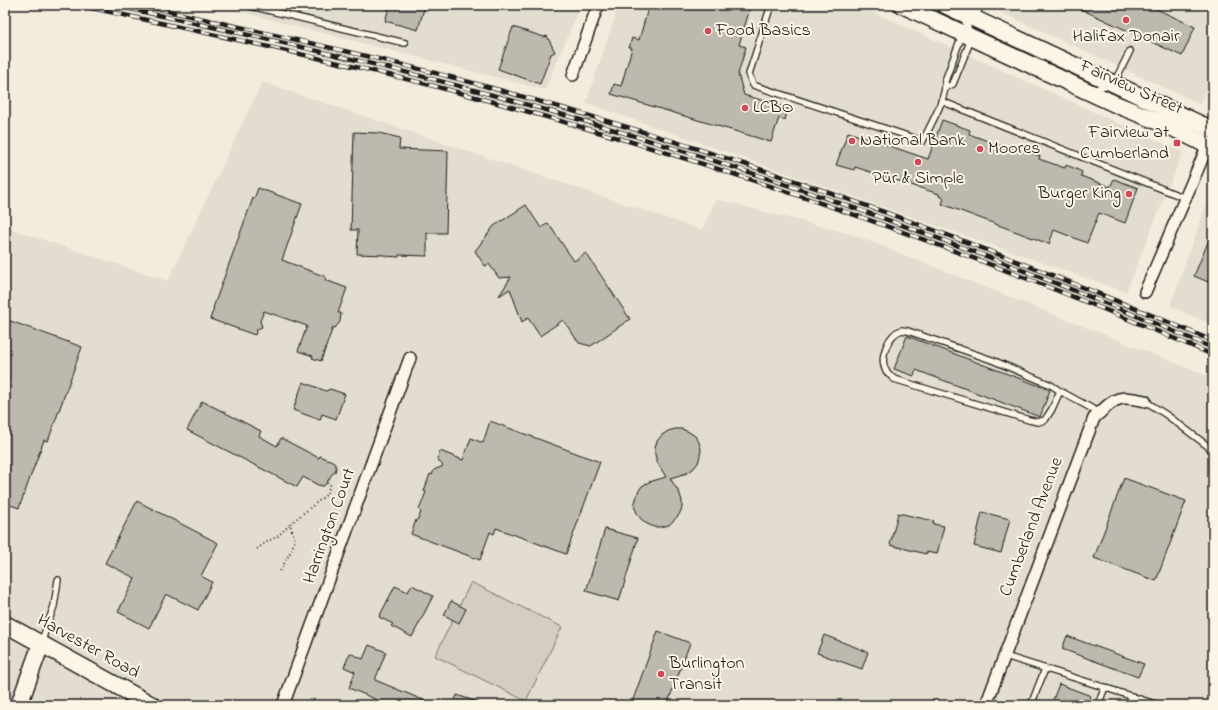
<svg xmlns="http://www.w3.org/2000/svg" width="1218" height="710" viewBox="0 0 1218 710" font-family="'Indie Flower',sans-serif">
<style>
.built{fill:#e3ddcf}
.green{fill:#d3cec1;stroke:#78756e}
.building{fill:#beb9ae;stroke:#1c1c1c}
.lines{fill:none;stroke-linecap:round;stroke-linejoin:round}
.lane-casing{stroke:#1c1c1c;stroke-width:8}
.street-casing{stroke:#1c1c1c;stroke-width:14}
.secondary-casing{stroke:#1c1c1c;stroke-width:19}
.path{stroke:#1c1c1c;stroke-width:2;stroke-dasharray:1 3;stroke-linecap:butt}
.lane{stroke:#fcf5e5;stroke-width:5.5}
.street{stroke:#fcf5e5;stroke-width:11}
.secondary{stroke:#fcf5e5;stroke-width:16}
.rail-casing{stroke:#1c1c1c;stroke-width:4.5}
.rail{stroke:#fcf5e5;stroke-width:3;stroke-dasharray:9;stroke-linecap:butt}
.poi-dot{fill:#d1495b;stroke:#fcf5e5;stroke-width:1.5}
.labels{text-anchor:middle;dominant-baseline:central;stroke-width:4;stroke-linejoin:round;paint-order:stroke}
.poi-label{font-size:18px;fill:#1c1c1c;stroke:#fcf5e5;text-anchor:start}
.street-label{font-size:18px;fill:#1c1c1c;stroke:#fcf5e5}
</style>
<rect width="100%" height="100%" fill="#f3ecdd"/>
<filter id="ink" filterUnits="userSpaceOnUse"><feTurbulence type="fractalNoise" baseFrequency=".025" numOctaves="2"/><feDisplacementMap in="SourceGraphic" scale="8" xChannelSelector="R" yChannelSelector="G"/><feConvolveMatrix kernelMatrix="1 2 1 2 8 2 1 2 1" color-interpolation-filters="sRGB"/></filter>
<g filter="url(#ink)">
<g class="built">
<path d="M213,5H581L545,90Z"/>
<path d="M619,5H857L1183,152L1126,292L586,103Z"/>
<path d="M985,5H1188L1213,16V74L1200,104Z"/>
<path d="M262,82L702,230L716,199L854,235L1213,378V705H5V227L168,281Z"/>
<path d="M1213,186V325L1170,306Z"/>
</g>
<path class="green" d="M471,582L562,627L526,701L435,656Z"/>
<g class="building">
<path d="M390,5H425L418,30L385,21Z"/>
<path d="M649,5H751L739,45L746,47L738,74L744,95L788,108L785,120L779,118L771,142L611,94L614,84L621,86L632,48H629L632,38L639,40Z"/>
<path d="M1072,5H1148L1195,27L1182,56Z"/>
<path d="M513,27L544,37L547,36L555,52L551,54L540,84L498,69Z"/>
<path d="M942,120L970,130L969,134L1012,150L1013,146L1040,156L1039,159L1065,168L1066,165L1076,169L1082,172L1081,176L1110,187L1114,179L1138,188L1125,223L1099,213L1087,243L1054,230L1049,244L942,204L944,198L939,196V194L855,167L854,170L836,165L848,132L928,159Z"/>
<path d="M354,132L379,133L400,138L399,149L448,151L446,233H427V256L399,255V257L385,256V255L357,254L358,230H351Z"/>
<path d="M258,188L302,204L282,260L326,277L325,280L347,288L338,313H341L340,322L335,328L333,327L321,361L312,358L313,356L298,351L307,326L264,311L260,321L262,327L257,329L255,335L210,319L214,308H213L253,198L254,199Z"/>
<path d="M526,205L541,228L548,223L574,261L586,253L630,319L591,346L579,343L563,320L540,336L528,318L522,322L510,289L499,296L511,277L499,278L489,264L485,266L475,251L494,226Z"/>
<path d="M1213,230V284L1194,276Z"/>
<path d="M5,319L82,347L48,441L44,440L19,508L5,503Z"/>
<path d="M907,336L1050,390L1040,417L916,370L914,376L894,369Z"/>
<path d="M303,382L326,391L330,389L345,394L336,419L322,414L320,420L293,410Z"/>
<path d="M202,401L261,431L259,436L277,446L281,438L319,458L320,456L328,460V459L334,462L336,468L335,472L332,474L326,484L323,486L318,485L303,477L297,487L187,430Z"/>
<path d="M490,421L600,462L566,554L496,528L494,534L490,532L480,560L411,534L416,520L418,519L421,512L419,510L426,492L424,491L430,474L432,475L434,470L443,466L437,459L440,451L463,460L471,438L483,443Z"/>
<path d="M675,429H682L689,432L695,436L699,442L701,449L700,456L698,463L693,469L687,473L670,478L680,494L682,501V508L679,515L669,525L661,527H654L647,524L641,519L637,513L634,506L638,492L642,486L649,482L666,477L657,462L655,455V447L657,441L662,435L668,431Z"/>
<path d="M1124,478L1186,501L1156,581L1094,558Z"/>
<path d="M137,501L218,543L201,576L212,582L198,610L166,594L149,628L118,612L135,578L105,563Z"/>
<path d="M982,512L1010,519L1001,553L974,546Z"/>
<path d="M898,513L934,521L933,524L944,526L937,554L926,552V554L890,545Z"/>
<path d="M605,529L638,538L619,601L586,591Z"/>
<path d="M412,585L433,596L412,637L391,626L393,624L379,617L395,586L408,592Z"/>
<path d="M451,601L466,609L459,623L444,615Z"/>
<path d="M658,631L690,643L667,705H631Z"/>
<path d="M824,635L868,652L862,669L817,653Z"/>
<path d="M1067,636L1144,664L1138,677L1062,649Z"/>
<path d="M369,645L386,652L375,680L435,705H375L377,700L349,688L355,672L344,667L350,653L363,659Z"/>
<path d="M1059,684L1091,696L1088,705H1051Z"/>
<path d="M457,695L483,704V705H453Z"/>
</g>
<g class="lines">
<defs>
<g id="lane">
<path d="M246,5L405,43"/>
<path d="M771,5L749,74L753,85L923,141C930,125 947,98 945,81L962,35"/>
<path d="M975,17L981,5"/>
<path d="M945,88L953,84L972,37L963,17"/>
<path d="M1092,90L1114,83L1130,51"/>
<path d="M941,101L1185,198"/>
<path d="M1060,391L1051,385L992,360L908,331C907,331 903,330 902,330C888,334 880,357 885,369C887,373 891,376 894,379L1029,420L1038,422L1045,420L1052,409L1060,391L1100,413"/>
<path d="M1145,401L1168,416L1213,450"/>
<path d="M41,643L54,606L58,580"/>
<path d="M1005,656L1094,684L1158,705"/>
<path d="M1031,705L1045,669"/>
<path d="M1098,705L1105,687"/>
<path d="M1129,705L1132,696"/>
</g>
<g id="street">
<path d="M573,75L598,5"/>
<path d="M1145,292L1208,145"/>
<path d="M283,705L410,358"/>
<path d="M986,705L1094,418C1115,399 1116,394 1145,401"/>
</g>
<g id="secondary">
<path d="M902,5L1115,104L1169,126L1213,148"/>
<path d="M945,5L1213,130"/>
<path d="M5,624L152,705"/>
<path d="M19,705L41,644"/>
</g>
</defs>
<use href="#lane" class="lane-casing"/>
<use href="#street" class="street-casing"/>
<use href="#secondary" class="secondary-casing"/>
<g class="path">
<path d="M257,549L265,543L278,536L290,524"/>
<path d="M280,571L291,551L295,540L290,524L326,495L331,483"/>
</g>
<use href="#lane" class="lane"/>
<use href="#street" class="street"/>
<use href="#secondary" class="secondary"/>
<defs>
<g id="rail">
<path d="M78,5C197,31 316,56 434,86C700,156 961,246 1213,355"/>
<path d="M112,5C241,33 369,61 496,96C741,163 980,248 1213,348"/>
<path d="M141,5C260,32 380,57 499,90C743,157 980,242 1213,341"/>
</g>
</defs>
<use href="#rail" class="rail-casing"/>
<use href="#rail" class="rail"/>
</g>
</g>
<g class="poi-dot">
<circle cx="1126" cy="20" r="4"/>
<circle cx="708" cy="31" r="4"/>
<circle cx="745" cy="108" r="4"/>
<circle cx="852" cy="141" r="4"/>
<rect x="1173" y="139" width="8" height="8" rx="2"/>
<circle cx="980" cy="149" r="4"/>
<circle cx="918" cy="162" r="4"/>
<circle cx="1129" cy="194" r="4"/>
<circle cx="661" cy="674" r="4"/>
</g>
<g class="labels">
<g class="poi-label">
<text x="716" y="31">Food Basics</text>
<text x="1126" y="37" text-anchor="middle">Halifax Donair</text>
<text x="753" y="108">LCBO</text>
<text x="1169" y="133" text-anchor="end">Fairview at<tspan x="1169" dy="21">Cumberland</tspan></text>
<text x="860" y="141">National Bank</text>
<text x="988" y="149">Moores</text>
<text x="918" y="179" text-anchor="middle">Pür &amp; Simple</text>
<text x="1121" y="194" text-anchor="end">Burger King</text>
<text x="669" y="664">Burlington<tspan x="669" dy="21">Transit</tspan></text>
</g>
<g class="street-label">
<text transform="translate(1131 88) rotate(24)">Fairview Street</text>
<text transform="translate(330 526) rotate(-70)">Harrington Court</text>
<text transform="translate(1032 527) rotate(-69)">Cumberland Avenue</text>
<text transform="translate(88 647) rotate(29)">Harvester Road</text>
</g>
</g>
<rect width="1218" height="710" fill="none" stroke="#fcf5e5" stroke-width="20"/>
<rect x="10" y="10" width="1198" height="690" fill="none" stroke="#1c1c1c" stroke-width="1.5" filter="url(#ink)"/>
</svg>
